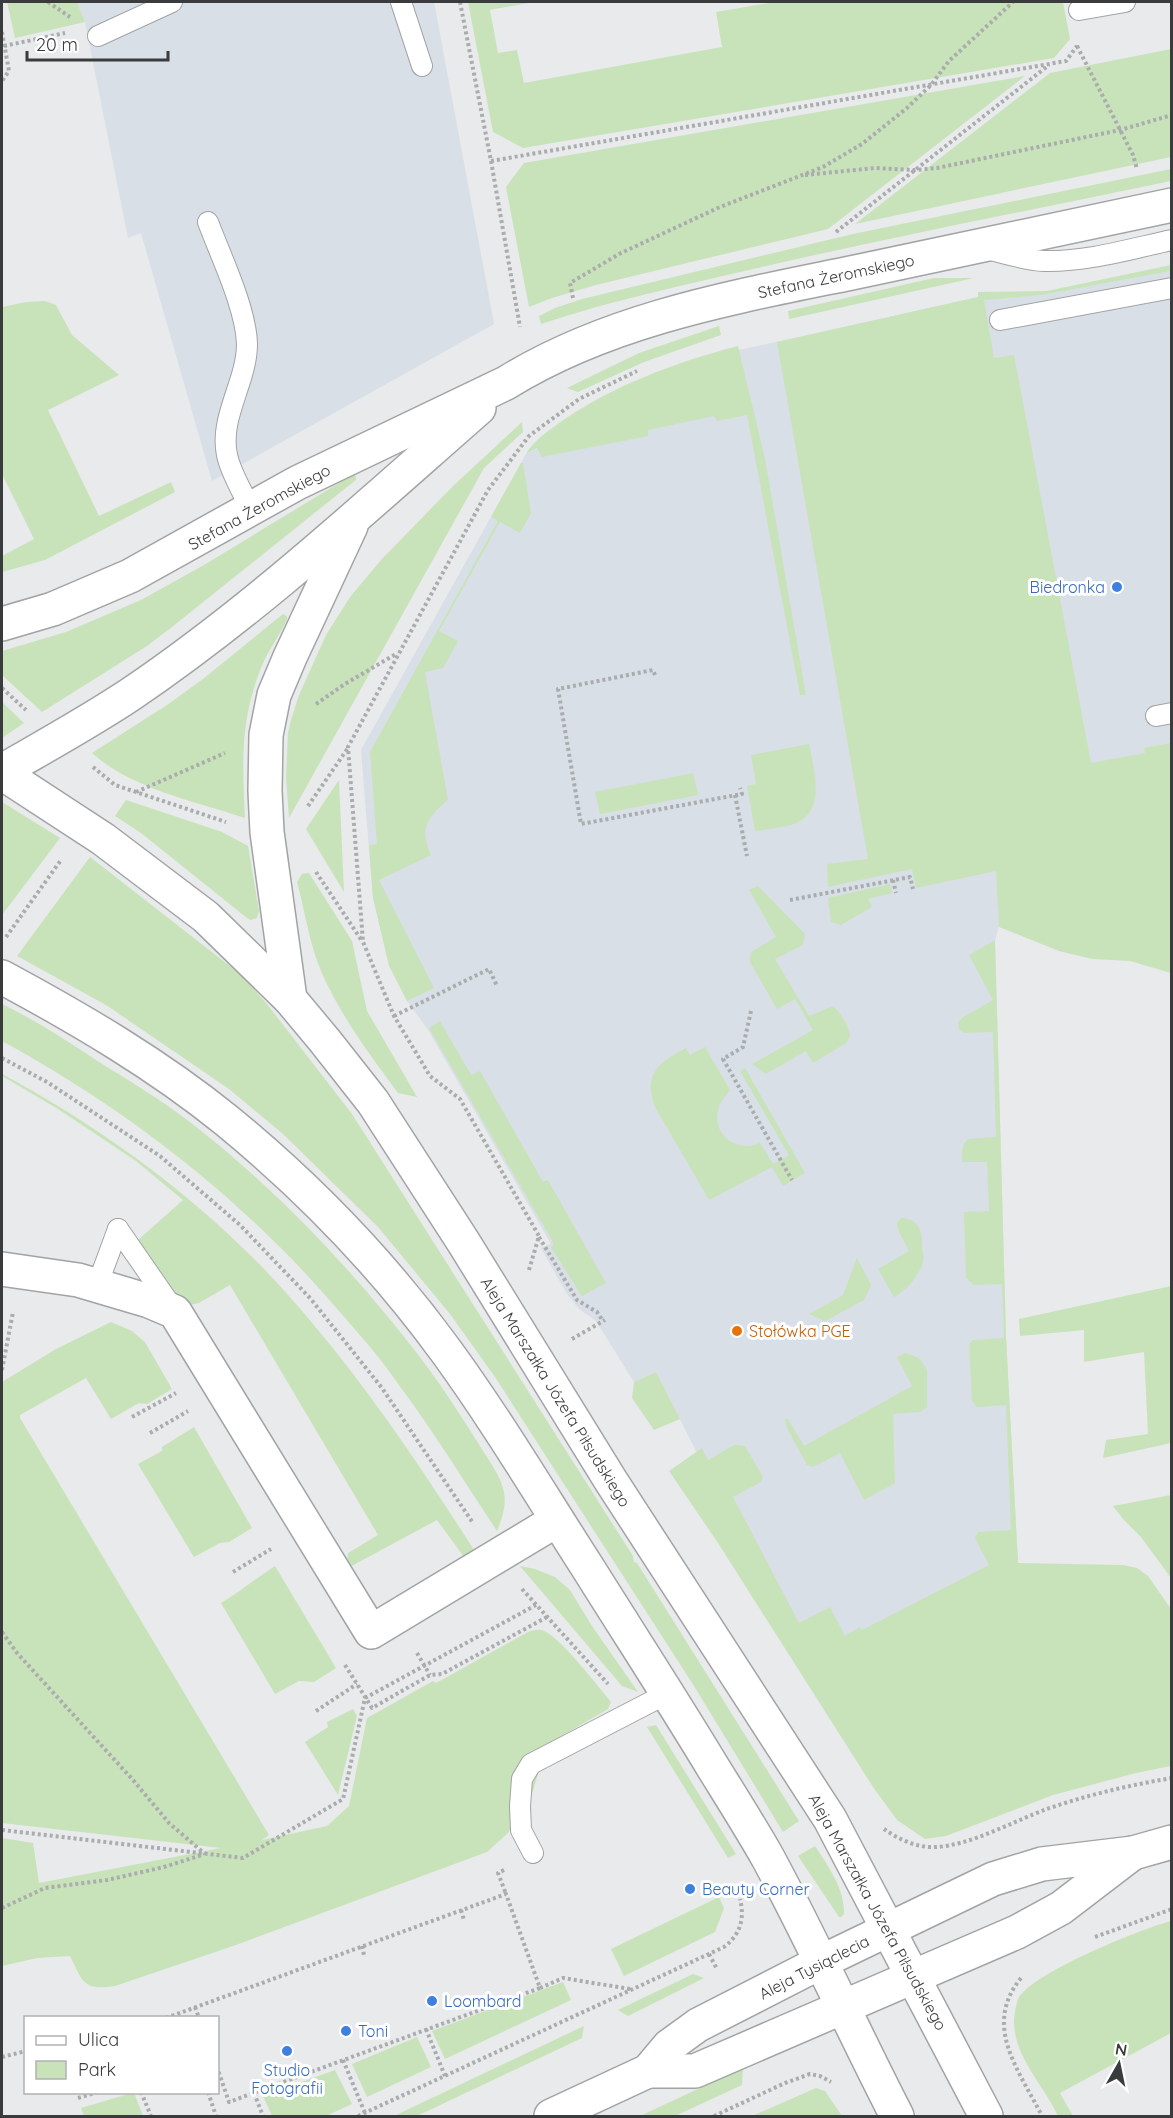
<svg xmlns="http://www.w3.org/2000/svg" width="1173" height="2118" viewBox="0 0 1173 2118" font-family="Quicksand,sans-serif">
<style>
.built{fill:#d8dfe7}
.green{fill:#c8e3b9}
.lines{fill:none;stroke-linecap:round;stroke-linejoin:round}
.service-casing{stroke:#a1a3a4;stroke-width:22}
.minor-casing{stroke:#a1a3a4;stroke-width:36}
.tertiary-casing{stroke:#a1a3a4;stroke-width:36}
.path{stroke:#aaacad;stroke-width:4;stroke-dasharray:3 3;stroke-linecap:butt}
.service{stroke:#fff;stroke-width:20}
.minor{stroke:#fff;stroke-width:33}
.tertiary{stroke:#fff;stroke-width:33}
.shop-dot{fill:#3f7fe0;stroke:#fff;stroke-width:2}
.food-dot{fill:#e8710a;stroke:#fff;stroke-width:2}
.labels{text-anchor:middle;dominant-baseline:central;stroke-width:6;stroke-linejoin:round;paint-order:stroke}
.street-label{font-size:16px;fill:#3a3b3c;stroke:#fff}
.shop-label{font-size:16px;fill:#366cbe;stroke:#fff;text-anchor:start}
.food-label{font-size:16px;fill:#c56008;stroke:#fff;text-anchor:start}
</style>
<rect width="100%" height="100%" fill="#e8eaec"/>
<g class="built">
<path d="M77,2H434L494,324L212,481L141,233L128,238L85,22Z"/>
<path d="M1171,271V795L997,871L999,927L995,940L1006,1337L1018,1563L879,1630L798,1652L656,1372L634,1382L596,1321L579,1309L567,1294L541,1248L551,1244L427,1028L407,1001L390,966L373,898L361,750L526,454L739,350L979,297L984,299L1042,295Z"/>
</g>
<g class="green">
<path d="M7,2H77L85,22L15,38Z"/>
<path d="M468,2H534L490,10L498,53L517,50L524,83L722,47L716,12L775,2H1063L1070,39L1054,58L523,148L493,132Z"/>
<path d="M1171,49V157L855,224L1050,73Z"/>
<path d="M1025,76L828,229L596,285L552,298L529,307L506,187L524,163Z"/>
<path d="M1171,169V181C1036,209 901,235 766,266C690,284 615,299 541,324L539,316L555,308L582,299L853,234Z"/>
<path d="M1171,265V271L1042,295L984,300L994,358L1014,355L1091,763L1145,753L1144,748L1171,743V973L1130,961L1092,959L1059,951L999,927L996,871L916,888L912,869L828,887L827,864L868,859L777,342L978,297V292L1047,291Z"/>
<path d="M934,278H974L789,319L788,311Z"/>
<path d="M45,301L56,305L72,335L119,375L48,410L99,516L171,482L175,492L45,560L2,572V556L34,539L2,474V307L26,302Z"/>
<path d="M719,326L721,335L644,362L578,392L567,388L639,353Z"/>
<path d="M738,346L765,459L806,695H800L747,415L717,421L714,416L648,430V436L542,457L537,448L526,454C534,440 546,433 559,423C612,386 676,362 738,346Z"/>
<path d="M522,422L523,432L484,468L289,818L286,778L288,733L291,720L299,695L326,635L350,597L381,560L453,486Z"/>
<path d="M521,463H523L531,513L520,533L500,522L439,631L458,641L443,668L425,672L448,800C427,817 419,829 431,855L379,880L434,988L407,1001L389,966L373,898L369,845L377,844L370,752L498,521L491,517Z"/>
<path d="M352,475L356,476V480L347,487L172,627L147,646L42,712L2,675V651L66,632L141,600L204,565Z"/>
<path d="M283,614L287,616V619C281,633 272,645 265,659C240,714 242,759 245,818C194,801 132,789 92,753L167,705L203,679Z"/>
<path d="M2,702L24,723L2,738Z"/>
<path d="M809,744C814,770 828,814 791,825C780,828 767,829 755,831L747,786L756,784L751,755Z"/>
<path d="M693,773L698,795L600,814L595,792Z"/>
<path d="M339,780L344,892L306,829Z"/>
<path d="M126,800L222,832L248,846L259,911L257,918L251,920L247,918L141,833L115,816Z"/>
<path d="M2,802L60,838L2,915Z"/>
<path d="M90,857L240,974L267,1004L352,1114L633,1556L634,1562L637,1563L799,1821L783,1832L694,1686L495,1377L450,1314L378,1227L283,1134L229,1089L106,1005L17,956Z"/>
<path d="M309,873L352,941L367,1011L417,1097L398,1093C370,1055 340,1015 321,971C309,942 305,911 297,882L302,874Z"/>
<path d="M890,884L892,893L868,899L872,907L841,925L831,922L828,898Z"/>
<path d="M758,886L805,934L803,945L775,959L809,1016L833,1006C842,1014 849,1026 850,1037L846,1043L813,1063L806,1051L766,1074L752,1064L813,1030L795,999L777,1009L750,962L751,952L776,937L749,890Z"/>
<path d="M995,940L1006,1337L1018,1563L1123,1565L1137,1568L1148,1576L1171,1609V1766L1136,1773L1053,1795L946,1836L925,1839L897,1820L873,1787L718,1543L669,1471L702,1448L708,1460L734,1445L745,1446L763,1477L761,1482L733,1497L799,1623L830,1607L845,1636L860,1627L862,1630L989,1565L975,1538L978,1532L1011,1530L1006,1405L977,1407L972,1401L969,1344L973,1340L1004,1338L1002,1284L974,1285L966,1278L964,1212L989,1211L987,1162H962C962,1153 961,1146 968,1139L996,1137L993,1032L964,1033L959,1029L958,1022L963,1017L993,1000L969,955Z"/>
<path d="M2,1004C35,1020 68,1041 99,1062C130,1081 161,1100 190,1122C275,1188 350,1267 416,1352C444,1388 468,1427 492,1465C508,1491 508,1504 497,1531C464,1481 432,1429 396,1381C379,1356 359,1334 339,1311C244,1200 130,1111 2,1041Z"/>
<path d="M440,1021L471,1075L480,1071L543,1182L548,1180L606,1283L582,1296L579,1292L551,1247L554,1244L429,1028Z"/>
<path d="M705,1047L730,1090C726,1096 719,1103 718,1110C712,1136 738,1153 760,1143L773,1164L789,1155L740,1071L745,1068L805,1173L783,1186L772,1167L709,1200L655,1107C642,1075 659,1062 686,1048L690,1055Z"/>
<path d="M2,1074C116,1135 225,1218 308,1318C370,1391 423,1470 474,1550L464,1557L437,1520L346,1569L348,1553L378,1535L230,1285L199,1303L179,1307L163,1284L138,1240L183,1200L136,1161L58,1109L2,1076Z"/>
<path d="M901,1218C920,1219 922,1231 922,1247C922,1251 924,1257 923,1261C920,1275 906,1291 894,1297L878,1269L909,1251L898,1230L897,1223Z"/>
<path d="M857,1258L871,1285L864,1300L825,1321L809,1314L843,1295Z"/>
<path d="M1171,1286V1443L1103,1458L1106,1440L1148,1434L1144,1352L1084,1362V1330L1020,1336L1019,1319Z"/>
<path d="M111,1322L132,1331L145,1342L172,1389L147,1404L139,1403L111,1419L86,1378L20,1415V1418L269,1835L262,1840L327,1826L349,1806L367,1718L433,1681L436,1683L528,1632C534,1630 540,1628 546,1632C564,1642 597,1685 611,1702L608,1709L525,1757L538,1774L529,1804L508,1833L487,1852L233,1946L115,1986C83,1991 83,1982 70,1956L37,1958L2,1966V1838L33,1843L39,1883L221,1848L2,1823V1382L56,1349Z"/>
<path d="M905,1353L919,1358L927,1370V1407L920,1412L893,1414L895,1483L864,1500L840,1453L813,1467L807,1465L787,1428L785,1419H788L804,1446L912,1386L897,1357Z"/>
<path d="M656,1372L680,1419L654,1430L632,1398L634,1382Z"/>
<path d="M194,1427L252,1528L229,1542L220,1543L194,1557L138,1464L162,1451V1447Z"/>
<path d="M1171,1495H1172L1171,1578L1141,1537L1123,1519L1113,1506Z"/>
<path d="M275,1566L336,1668L314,1682L299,1681L275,1694L221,1603C240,1592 256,1578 275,1566Z"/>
<path d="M520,1566L535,1569L555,1577L570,1590L592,1626L638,1692L622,1686Z"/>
<path d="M353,1709L357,1716L338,1795L305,1742L328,1727L327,1722Z"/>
<path d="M656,1725L736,1854L728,1858L647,1727Z"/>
<path d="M815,1846C828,1866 845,1889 844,1914L841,1917H839L798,1856Z"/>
<path d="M719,1897L724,1908L715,1932L624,1976L611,1949Z"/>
<path d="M1171,1921V2033L1060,2093L1073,2116H1058C1045,2087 1014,2057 1014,2022C1014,2016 1016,2005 1018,1999C1031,1973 1141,1929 1171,1921Z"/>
<path d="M693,1974L704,1978L628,2016L618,2010Z"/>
<path d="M563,1982L571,2000L445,2059L432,2031Z"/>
<path d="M584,2026L582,2038L417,2116H394Z"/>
<path d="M417,2037L431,2067L367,2097L352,2064Z"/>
<path d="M743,2068L742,2085L675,2116H640Z"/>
<path d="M335,2070L352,2104L326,2116H272L263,2096Z"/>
<path d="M816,2088L825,2091L842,2116H752Z"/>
<path d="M132,2093L135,2095L143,2116H84L81,2108Z"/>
</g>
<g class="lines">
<defs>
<g id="service">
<path d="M401,2L422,66"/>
<path d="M1079,10L1125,2"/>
<path d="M98,36L172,2"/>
<path d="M208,222C221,257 246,308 247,344C247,382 219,417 227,455C231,474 243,492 251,510"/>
<path d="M986,249C1005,253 1024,260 1044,261C1087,262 1130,249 1172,240"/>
<path d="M1000,320L1172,288"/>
<path d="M1156,716L1172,713"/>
<path d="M118,1229L172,1307"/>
<path d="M97,1286L118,1229"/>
<path d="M533,1853L521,1830L520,1806L522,1779L531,1764L668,1693"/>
</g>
<g id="minor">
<path d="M2,1269L78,1280L149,1301L175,1312L371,1632L557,1520"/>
<path d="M648,2071H695L1017,1932L1061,1908L1133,1853"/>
<path d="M551,2116L648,2071L669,2046L698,2025L821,1962L993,1879L1042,1864L1133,1853L1172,1842"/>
</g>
<g id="tertiary">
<path d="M2,624L53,609L130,576L297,483L506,383C609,319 734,297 851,273C958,250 1065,227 1172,205"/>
<path d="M2,771C45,746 89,722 131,694C255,610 366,507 479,408"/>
<path d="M2,773L103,839L206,917L290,999L325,1041L373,1102L464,1243L611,1481L830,1819L986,2116"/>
<path d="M2,977C80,1019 158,1065 226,1120C308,1187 384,1266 446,1351C497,1421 541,1495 588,1568C630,1635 673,1701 714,1769C732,1798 751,1828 768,1858C814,1943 853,2031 897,2116"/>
<path d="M290,999L267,832L265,791L266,735L274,695L290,657L351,526"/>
</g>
</defs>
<use href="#service" class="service-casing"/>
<use href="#minor" class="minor-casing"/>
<use href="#tertiary" class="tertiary-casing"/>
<g class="path">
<path d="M48,2L70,17"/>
<path d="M460,2L491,161L520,327"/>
<path d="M2,32L9,71L2,81"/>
<path d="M4,46L65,33"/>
<path d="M1077,46L1133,155L1137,169"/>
<path d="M491,161L1066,61L1077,46V43"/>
<path d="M805,175L875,168L915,170L937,168L1120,130L1172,115"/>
<path d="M836,232L1049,65"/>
<path d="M573,298L570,283L621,253L720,207L823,167L862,144L907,108L931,85L949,61L1013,2"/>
<path d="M655,675L653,670L558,689L581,824L742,794L740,788"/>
<path d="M2,688L26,710"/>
<path d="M316,704L345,684L396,654"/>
<path d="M93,767L115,785L226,822"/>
<path d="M136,792L225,753"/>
<path d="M735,795L747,856"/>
<path d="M308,806L348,748"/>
<path d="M316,872L362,941"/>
<path d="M893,880L896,893"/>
<path d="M790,900L910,877L913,889"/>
<path d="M6,937L61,860"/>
<path d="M751,1011L743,1047L723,1059L792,1180"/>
<path d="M394,1016L489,969L497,986"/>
<path d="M2,1058L47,1082L160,1156L240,1225L310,1298L382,1388L473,1523"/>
<path d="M539,1237L577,1300L597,1312L603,1321"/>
<path d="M529,1270L539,1236L460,1099L430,1076L394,1016L363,942L348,747L488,490L529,436L579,399L637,371"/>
<path d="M572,1339L605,1320"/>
<path d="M2,1370L13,1312"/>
<path d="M132,1417L176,1393"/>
<path d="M150,1433L188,1411"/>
<path d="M233,1572L271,1549"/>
<path d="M522,1589L608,1684"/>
<path d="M2,1632L17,1653L133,1780L169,1823L205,1854"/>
<path d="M417,1653L430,1675"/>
<path d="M345,1665L372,1708L430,1675L442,1674L547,1617"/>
<path d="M316,1711L357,1684"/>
<path d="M884,1829C898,1839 917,1848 935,1847C969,1846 1014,1821 1047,1809C1087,1795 1130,1785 1172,1778"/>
<path d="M2,1830L243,1858L343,1799L365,1698L536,1605"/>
<path d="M504,1870L498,1873L506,1894"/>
<path d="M2,1908L45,1888L107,1880L164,1867L202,1855"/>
<path d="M461,1910L464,1920"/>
<path d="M1095,1937L1172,1909"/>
<path d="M362,1946L364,1955"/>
<path d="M709,1954L717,1969"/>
<path d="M1021,1978C982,2026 1019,2070 1042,2116"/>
<path d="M540,1988L563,1978L630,1989"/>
<path d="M195,2007L199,2018"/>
<path d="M166,2018L506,1894L540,1988L229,2102L218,2070"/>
<path d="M426,2029L445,2076"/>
<path d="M2,2057L26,2051"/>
<path d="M343,2060L365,2113"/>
<path d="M141,2092L151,2116"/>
<path d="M208,2092L216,2116"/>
<path d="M254,2093L263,2116"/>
<path d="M78,2098L98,2092"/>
<path d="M358,2116L724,1947C740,1935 745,1919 740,1899"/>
<path d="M714,2116L785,2083L810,2074L820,2076L831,2082"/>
</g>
<use href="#service" class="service"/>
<use href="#minor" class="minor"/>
<use href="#tertiary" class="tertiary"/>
</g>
<g class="shop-dot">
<circle cx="1117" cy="587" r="6"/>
<circle cx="690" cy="1889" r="6"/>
<circle cx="432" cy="2001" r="6"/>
<circle cx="346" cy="2031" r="6"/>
<circle cx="287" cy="2051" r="6"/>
</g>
<circle class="food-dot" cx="737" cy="1331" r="6"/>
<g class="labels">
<g class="street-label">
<text transform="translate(836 276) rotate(-12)">Stefana Żeromskiego</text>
<text transform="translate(259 507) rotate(-29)">Stefana Żeromskiego</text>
<text transform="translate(556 1392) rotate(58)">Aleja Marszałka Józefa Piłsudskiego</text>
<text transform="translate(878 1912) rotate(61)">Aleja Marszałka Józefa Piłsudskiego</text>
<text transform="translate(814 1967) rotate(-27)">Aleja Tysiąclecia</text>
</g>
<g class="shop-label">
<text x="1105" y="587" text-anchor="end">Biedronka</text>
<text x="702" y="1889">Beauty Corner</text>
<text x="444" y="2001">Loombard</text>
<text x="358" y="2031">Toni</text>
<text x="287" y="2070" text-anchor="middle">Studio<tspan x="287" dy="18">Fotografii</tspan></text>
</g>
<g class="food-label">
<text x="749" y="1331">Stołówka PGE</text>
</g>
</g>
<rect width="1173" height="2118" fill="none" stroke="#3a3b3c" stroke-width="6"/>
<rect x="24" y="2016" width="195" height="78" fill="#ffffff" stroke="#b0b1b1" stroke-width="1.5"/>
<rect x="36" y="2036" width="30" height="9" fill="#ffffff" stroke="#b0b1b1" stroke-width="1.5"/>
<text x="78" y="2046" font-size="18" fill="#3a3b3c">Ulica</text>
<rect x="36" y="2061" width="30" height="18" fill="#c8e3b9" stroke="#b0b1b1" stroke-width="1.5"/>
<text x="78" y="2076" font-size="18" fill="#3a3b3c">Park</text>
<g transform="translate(1119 2064) rotate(9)" stroke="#ffffff" stroke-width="4.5" paint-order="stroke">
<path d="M0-4.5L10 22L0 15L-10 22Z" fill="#3a3b3c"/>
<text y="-9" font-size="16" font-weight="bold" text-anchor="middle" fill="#3a3b3c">N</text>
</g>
<path d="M27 51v9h141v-9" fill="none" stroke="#3a3b3c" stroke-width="3"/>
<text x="36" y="51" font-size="18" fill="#3a3b3c" stroke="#ffffff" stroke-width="4.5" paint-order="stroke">20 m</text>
</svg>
